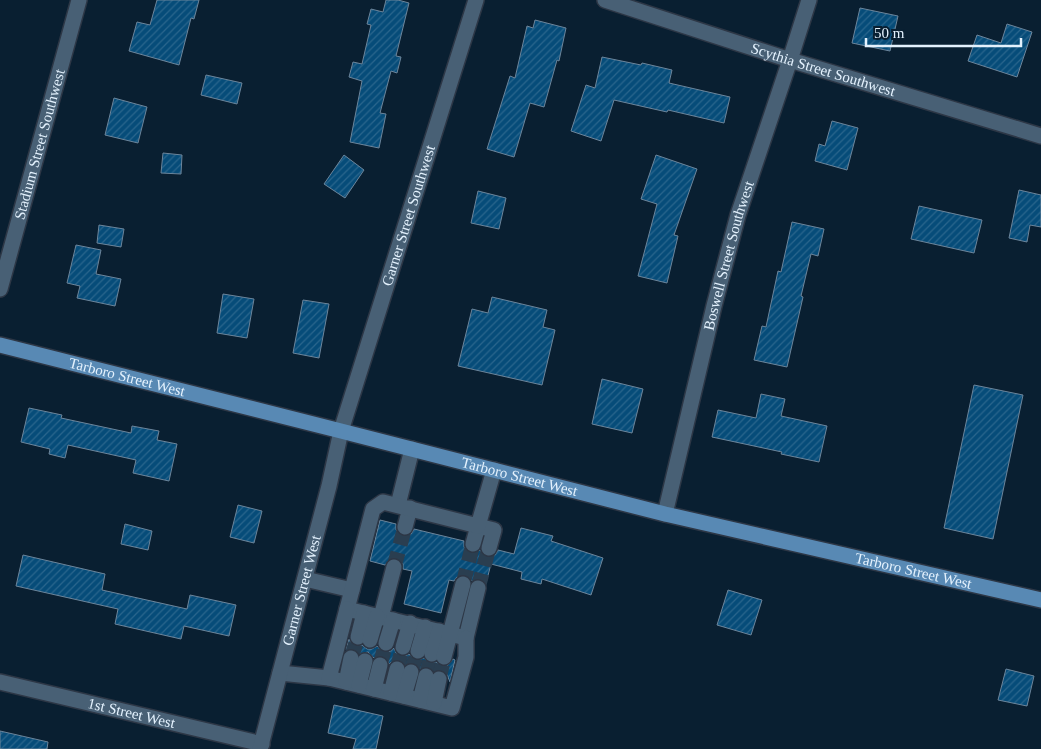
<svg xmlns="http://www.w3.org/2000/svg" width="1041" height="749" viewBox="0 0 1041 749" font-family="Georgia,serif">
<style>
.building{fill:url(#building-hatch);stroke:#6c859b}
.lines{fill:none;stroke-linecap:round;stroke-linejoin:round}
.minor-tunnel{stroke:#2a3e50;stroke-width:15;stroke-dasharray:15 8;stroke-linecap:butt}
.minor-casing{stroke:#2d3746;stroke-width:18}
.major-casing{stroke:#2d3746;stroke-width:18}
.minor{stroke:#486075;stroke-width:15}
.major{stroke:#5889b4;stroke-width:15}
.labels{text-anchor:middle;dominant-baseline:central;stroke-width:4.5;stroke-linejoin:round;paint-order:stroke}
.street-label{font-size:15px;fill:#e3f1fd;stroke:#091f31}
</style>
<defs>
<pattern id="building-hatch" width="6" height="6" patternUnits="userSpaceOnUse" patternTransform="scale(1.25)"><rect width="6" height="6" fill="#064c79"/><path d="M-1 1l2-2M0 6l6-6M5 7l2-2" fill="none" stroke="#2a668d"/></pattern>
</defs>
<rect width="100%" height="100%" fill="#091f31"/>
<g class="building">
<path d="M157,0H199L194,19L191,18L179,65L129,51L137,22L150,25Z"/>
<path d="M386,0H398L409,3L396,56L401,57L397,73L391,71L380,113L386,114L379,148L350,142L362,81L349,77L353,62L362,64L371,25L367,24L371,9L383,12Z"/>
<path d="M860,8L898,16L890,51L852,43Z"/>
<path d="M535,20L566,28L559,61L557,60L544,107L530,103L514,157L487,149L510,76L515,78L527,26L533,28Z"/>
<path d="M1007,24L1032,32L1017,77L968,61L977,35L1001,43Z"/>
<path d="M602,57L641,65L642,63L672,70L669,83L730,97L724,123L668,110L667,112L614,100L601,141L571,131L586,85L595,88Z"/>
<path d="M206,75L242,83L237,104L201,95Z"/>
<path d="M114,98L147,107L138,143L105,135Z"/>
<path d="M832,121L858,128L847,170L815,161L819,144L825,146Z"/>
<path d="M163,153L182,155L181,174L161,173Z"/>
<path d="M344,155L364,170L345,198L324,184Z"/>
<path d="M656,155L697,169L674,235L678,236L667,283L638,276L657,204L641,199Z"/>
<path d="M1019,190L1041,195V227L1030,225L1027,242L1009,238Z"/>
<path d="M478,191L506,198L499,229L471,223Z"/>
<path d="M919,206L982,220L974,253L911,239Z"/>
<path d="M792,222L824,229L818,256L811,254L801,296L803,297L787,367L754,360L762,326L766,327L778,271L781,272Z"/>
<path d="M99,225L124,229L121,247L97,243Z"/>
<path d="M76,245L101,250L96,274L121,279L115,306L77,298L80,286L67,283Z"/>
<path d="M223,294L254,299L247,338L217,333Z"/>
<path d="M492,297L547,310L543,327L555,330L542,385L458,366L472,309L488,313Z"/>
<path d="M303,300L329,304L319,358L293,353Z"/>
<path d="M602,379L643,389L632,433L592,424Z"/>
<path d="M974,385L1023,395L993,539L944,528Z"/>
<path d="M761,394L785,399L781,416L827,426L819,462L781,454L782,452L712,437L718,410L756,418Z"/>
<path d="M29,408L62,415L61,418L131,433L132,426L159,431L157,440L177,444L169,481L133,473L136,460L68,445L65,458L49,454L50,449L21,442Z"/>
<path d="M238,505L262,511L254,543L230,537Z"/>
<path d="M380,520L396,524V530L402,536H407L411,534L414,529L464,541V547L467,551L475,553L480,550L483,555L487,557L495,555L498,550L514,554L521,528L553,536L551,541L603,558L591,595L542,579L541,584L521,579L522,572L491,564L486,583L480,579L472,581L469,577L465,575L457,577L454,581L449,580L441,613L404,604L412,571L403,569V564L400,560L396,558H391L385,565L370,561Z"/>
<path d="M125,524L152,531L148,550L121,544Z"/>
<path d="M23,555L105,574L102,590L187,609L190,595L236,605L229,636L184,626L181,639L115,624L118,609L16,586Z"/>
<path d="M728,590L762,600L751,635L717,625Z"/>
<path d="M349,639L351,643L355,646L362,645L367,649H372L377,646L384,652H389L394,648L396,653L400,656H405L409,654L415,660L424,658L429,663L436,662L442,666H447L453,659L455,660L450,682L446,672L441,670L434,671L428,667L420,669L414,663L405,665L399,660H394L389,664L387,659L383,656L374,658L368,652L359,654L353,649L346,650Z"/>
<path d="M1006,669L1034,676L1027,706L998,700Z"/>
<path d="M334,705L383,716L376,749H353L356,739L328,733Z"/>
<path d="M0,731L48,742L47,749H0Z"/>
</g>
<g class="lines">
<g class="minor-tunnel">
<path d="M394,567L405,527"/>
<path d="M463,584L473,544"/>
<path d="M478,588L489,548"/>
<path d="M351,658L358,637"/>
<path d="M380,665L386,643"/>
<path d="M397,669L403,647"/>
<path d="M411,672L418,651"/>
<path d="M426,676L432,654"/>
<path d="M439,679L444,657"/>
</g>
<defs>
<g id="minor">
<path id="s1" d="M605,0L790,60L1041,136"/>
<path id="s2" d="M0,289L79,0"/>
<path d="M398,505L412,449"/>
<path id="s3" d="M665,514L714,306L738,215L790,60L809,0"/>
<path d="M405,527L410,508"/>
<path d="M473,544L478,526L494,530L489,548"/>
<path d="M305,579L352,590"/>
<path d="M478,588L466,638L347,609L373,509L383,502L478,526L494,470"/>
<path d="M381,617L394,567"/>
<path d="M358,637L364,613"/>
<path d="M370,640L377,616"/>
<path d="M386,643L393,620"/>
<path d="M403,647L410,623"/>
<path d="M418,651L425,627"/>
<path d="M432,654L439,631"/>
<path d="M444,657L463,584"/>
<path d="M280,673L329,678L452,708L466,657V638"/>
<path d="M329,678L347,609"/>
<path id="s4" d="M0,682L262,744"/>
<path d="M346,682L351,658"/>
<path d="M359,685L365,661"/>
<path d="M374,689L380,665"/>
<path d="M391,693L397,669"/>
<path d="M404,696L411,672"/>
<path d="M420,700L426,676"/>
<path d="M434,703L439,679"/>
<path id="s5" d="M260,749L329,486L341,431L476,0"/>
</g>
<g id="major">
<path id="s6" d="M0,345L341,431L665,514L1041,600"/>
</g>
</defs>
<use href="#minor" class="minor-casing"/>
<use href="#major" class="major-casing"/>
<use href="#minor" class="minor"/>
<use href="#major" class="major"/>
</g>
<g class="labels">
<g class="street-label">
<text stroke="none"><textPath href="#s1" startOffset="229">Scythia Street Southwest</textPath></text>
<text stroke="none"><textPath href="#s2" startOffset="150">Stadium Street Southwest</textPath></text>
<text stroke="none"><textPath href="#s5" startOffset="554">Garner Street Southwest</textPath></text>
<text stroke="none"><textPath href="#s3" startOffset="266">Boswell Street Southwest</textPath></text>
<text stroke="none"><textPath href="#s6" startOffset="131">Tarboro Street West</textPath></text>
<text stroke="none"><textPath href="#s6" startOffset="536">Tarboro Street West</textPath></text>
<text stroke="none"><textPath href="#s6" startOffset="941">Tarboro Street West</textPath></text>
<text stroke="none"><textPath href="#s5" startOffset="164">Garner Street West</textPath></text>
<text stroke="none"><textPath href="#s4" startOffset="135">1st Street West</textPath></text>
</g>
</g>
<path d="M866 38v8h155v-8" fill="none" stroke="#e3f1fd" stroke-width="2.5"/>
<text x="874" y="38" font-size="15" fill="#e3f1fd" stroke="#091f31" stroke-width="4" paint-order="stroke">50 m</text>
</svg>
